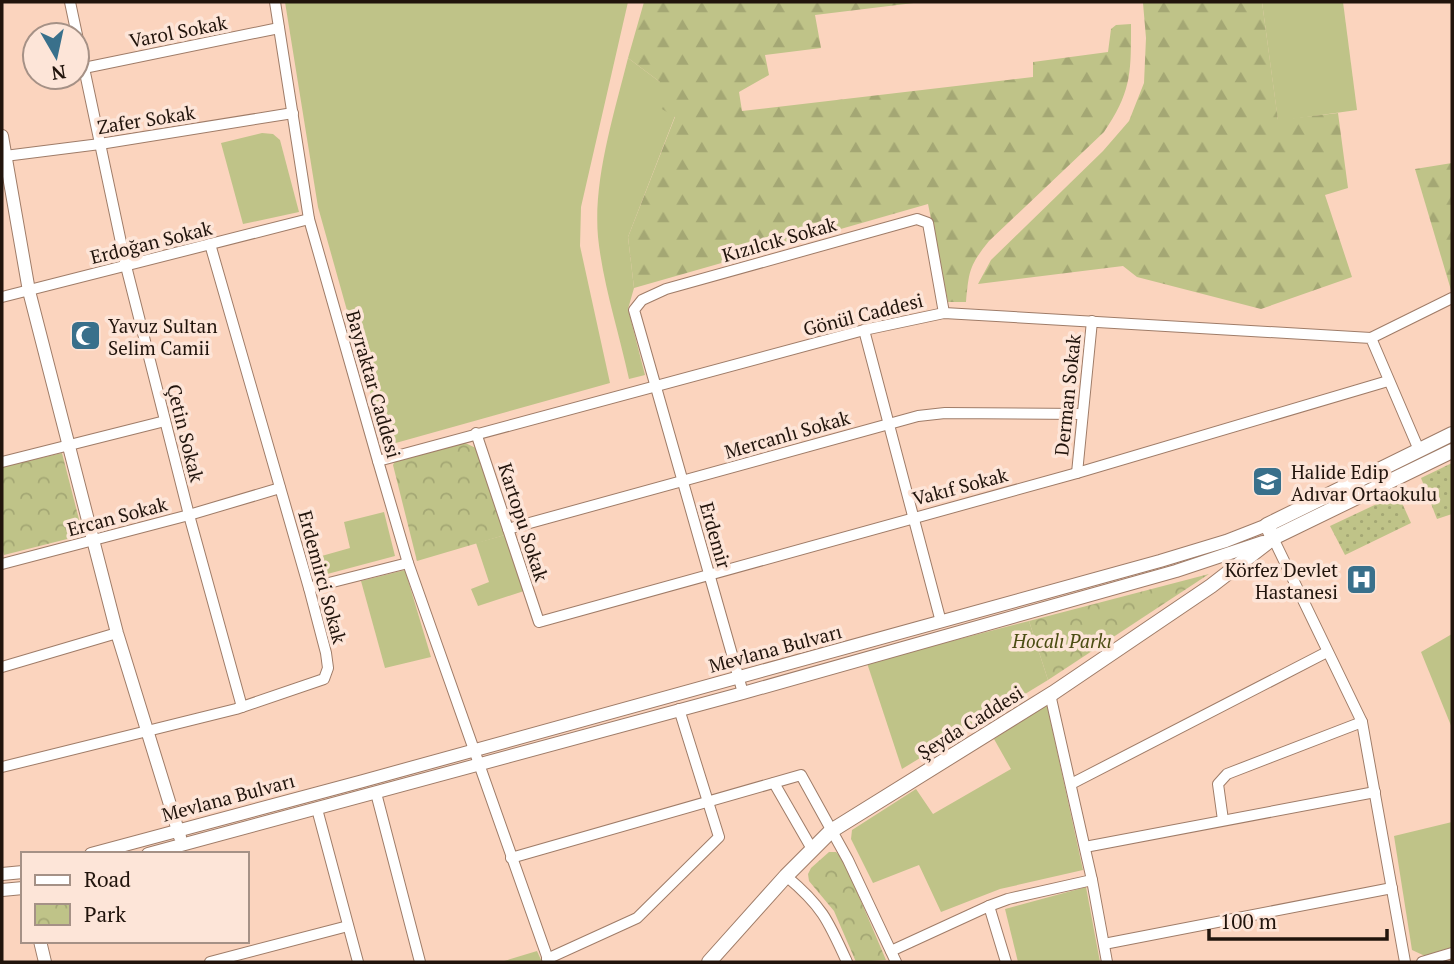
<svg xmlns="http://www.w3.org/2000/svg" width="1454" height="964" viewBox="0 0 1454 964" font-family="'PT Serif',serif">
<style>
.grass{fill:#bfc388}
.forest{fill:url(#forest-firs)}
.park{fill:url(#park-crowns)}
.garden{fill:url(#garden-dots)}
.lines{fill:none;stroke-linecap:round;stroke-linejoin:round}
.minor-casing{stroke:#9f7c68;stroke-width:12}
.tertiary-casing{stroke:#9f7c68;stroke-width:14}
.secondary-casing{stroke:#9f7c68;stroke-width:16}
.minor{stroke:#fff;stroke-width:10}
.tertiary{stroke:#fff;stroke-width:12}
.secondary{stroke:#fff;stroke-width:14}
.labels{text-anchor:middle;dominant-baseline:central;stroke-width:7;stroke-linejoin:round;paint-order:stroke}
.street-label{font-size:19px;fill:#21140c;stroke:#fde5d8}
.poi-label{font-size:19px;fill:#21140c;stroke:#fde5d8;text-anchor:start}
.park-label{font-size:19px;font-style:italic;fill:#4b4d12;stroke:#fde5d8}
</style>
<defs>
<pattern id="forest-firs" width="22" height="20" patternUnits="userSpaceOnUse" patternTransform="scale(1.75)"><rect width="22" height="20" fill="#bfc388"/><path d="M5 1l3.5 6h-7zM16 11l3.5 6h-7z" fill="#a4a774"/></pattern>
<pattern id="park-crowns" width="20" height="18" patternUnits="userSpaceOnUse" patternTransform="scale(1.75)"><rect width="20" height="18" fill="#bfc388"/><path d="M2 6a3 3 0 1 1 6 0M12 15a3 3 0 1 1 6 0" fill="none" stroke="#a4a774"/></pattern>
<pattern id="garden-dots" width="8" height="8" patternUnits="userSpaceOnUse" patternTransform="scale(1.75)"><rect width="8" height="8" fill="#bfc388"/><path d="M2 2h.1M6 6h.1" fill="none" stroke="#a4a774" stroke-width="1.8" stroke-linecap="round"/></pattern>
</defs>
<rect width="100%" height="100%" fill="#fbd4be"/>
<g class="grass">
<path d="M285,2H628L581,207L580,246L610,383L385,446L318,207Z"/>
<path d="M1262,2H1343L1357,110L1278,121Z"/>
<path d="M628,58L660,82L675,116L628,237L634,288L628,309L645,375L629,379C619,332 603,285 598,237C593,180 614,114 628,58Z"/>
<path d="M262,133L273,134L280,140L299,212L243,224L221,143Z"/>
<path d="M384,512L395,556L316,577L311,559L350,548L344,522Z"/>
<path d="M505,535L524,591L478,606L471,589L489,582L476,543Z"/>
<path d="M405,570L431,657L385,668L361,581Z"/>
<path d="M1029,621L1048,680L902,769L867,663Z"/>
<path d="M1452,634V728L1421,652Z"/>
<path d="M1047,705L1083,870L1000,889L941,912L919,865L873,883L851,839L852,830L916,789L933,814L1011,769L994,739Z"/>
<path d="M1452,822V947L1425,956L1412,950L1394,836Z"/>
<path d="M1086,887L1100,962H1018L1005,909Z"/>
<path d="M537,951L542,962H501Z"/>
</g>
<g class="forest">
<path d="M644,2H922L815,15L821,48L765,55L769,75L739,92L742,111L1033,77V62L1108,52L1111,29L1116,25L1131,24C1131,72 1132,91 1104,132L989,241C969,266 969,271 966,302H948L928,204L634,288L628,237L675,117L657,106L660,82L628,58Z"/>
<path d="M1153,2H1262L1278,120L1338,113L1348,188L1325,195L1352,277L1261,309L1137,277L1123,266L978,284L991,260L1103,151L1129,121L1144,83L1146,38L1143,3Z"/>
<path d="M1452,163V289L1451,290L1415,169Z"/>
</g>
<g class="park">
<path d="M463,442L476,448L505,535L417,561L393,465L395,461Z"/>
<path d="M62,453L83,535L4,555L2,547V467Z"/>
<path d="M1209,574L1048,680L1029,621Z"/>
<path d="M829,852H836L843,859L886,960L856,962L834,911L809,881L808,874L811,868Z"/>
</g>
<g class="garden">
<path d="M1452,463V514L1437,519L1421,478Z"/>
<path d="M1398,494L1411,523L1345,555L1330,526Z"/>
</g>
<g class="lines">
<defs>
<g id="minor">
<path d="M70,2L126,266L189,515L242,707"/>
<path d="M275,2L309,219L378,461L408,563L549,962"/>
<path d="M84,68L279,28"/>
<path d="M5,156L100,144L293,113"/>
<path d="M2,297L309,219"/>
<path d="M864,330L941,622"/>
<path d="M1371,338L1452,298"/>
<path d="M476,433L539,622L1077,473L1388,381"/>
<path d="M378,461L864,330L944,313L1371,338L1419,450"/>
<path d="M2,462L165,421"/>
<path d="M1077,473L1092,321"/>
<path d="M508,529L918,416L945,413L1082,414"/>
<path d="M1273,538L1362,722L1405,962"/>
<path d="M2,564L189,515L280,488"/>
<path d="M309,588L408,563"/>
<path d="M2,667L117,633"/>
<path d="M743,693L634,310L642,300L666,289L917,219L928,223L944,313"/>
<path d="M1050,694L1092,880L1107,962"/>
<path d="M2,767L236,709L324,679L328,668L326,653L309,588L210,244"/>
<path d="M774,783L812,849"/>
<path d="M1071,784L1327,652"/>
<path d="M376,793L420,962"/>
<path d="M317,809L358,962"/>
<path d="M1223,820L1218,784L1227,774L1362,722"/>
<path d="M1085,847L1375,792"/>
<path d="M511,858L801,775L848,860L896,962"/>
<path d="M786,876C822,906 828,920 847,962"/>
<path d="M989,906L1008,899L1092,880"/>
<path d="M1104,944L1392,888"/>
<path d="M891,951L989,906L1006,962"/>
<path d="M547,959L637,918L719,837L679,709"/>
<path d="M210,962L348,926"/>
<path d="M1422,962L1452,953"/>
</g>
<g id="tertiary">
<path d="M2,136L29,291L117,633L180,837"/>
<path d="M91,854L363,781L1160,561L1226,541L1267,525"/>
<path d="M148,854L743,693L1176,571L1263,542"/>
<path d="M2,874L23,872"/>
<path d="M2,890L23,888"/>
<path d="M40,941L45,962"/>
</g>
<g id="secondary">
<path d="M1273,538L1267,525L1452,434"/>
<path d="M709,962L786,876L831,831L1053,693L1211,586L1273,538L1452,451"/>
</g>
</defs>
<use href="#minor" class="minor-casing"/>
<use href="#tertiary" class="tertiary-casing"/>
<use href="#secondary" class="secondary-casing"/>
<use href="#minor" class="minor"/>
<use href="#tertiary" class="tertiary"/>
<use href="#secondary" class="secondary"/>
</g>
<defs>
<symbol id="mosque-square" viewBox="-11 -11 22 22"><rect x="-9" y="-9" width="18" height="18" rx="4" fill="#39708b" stroke="#fde5d8"/><path d="M3.5-4.9A6 6 0 1 0 3.5 4.9A5 5 0 1 1 3.5-4.9Z" fill="#fff"/></symbol>
<symbol id="school-square" viewBox="-11 -11 22 22"><rect x="-9" y="-9" width="18" height="18" rx="4" fill="#39708b" stroke="#fde5d8"/><path d="M0-5L7-2L0 1L-7-2ZM-4 1L0 2.5L4 1V4Q0 6-4 4Z" fill="#fff"/></symbol>
<symbol id="hospital-square" viewBox="-11 -11 22 22"><rect x="-9" y="-9" width="18" height="18" rx="4" fill="#39708b" stroke="#fde5d8"/><path d="M-5-5h3v3.5h4V-5h3V5h-3V1.5h-4V5h-3Z" fill="#fff"/></symbol>
</defs>
<g fill-rule="evenodd">
<use href="#mosque-square" x="68" y="318" width="35" height="35"/>
<use href="#school-square" x="1250" y="464" width="35" height="35"/>
<use href="#hospital-square" x="1344" y="562" width="35" height="35"/>
</g>
<g class="labels">
<g class="street-label">
<text transform="translate(178 31) rotate(-11)">Varol Sokak</text>
<text transform="translate(146 119) rotate(-9)">Zafer Sokak</text>
<text transform="translate(779 239) rotate(-16)">Kızılcık Sokak</text>
<text transform="translate(151 242) rotate(-14)">Erdoğan Sokak</text>
<text transform="translate(863 314) rotate(-14)">Gönül Caddesi</text>
<text transform="translate(374 384) rotate(74)">Bayraktar Caddesi</text>
<text transform="translate(1067 395) rotate(-84)">Derman Sokak</text>
<text transform="translate(186 433) rotate(76)">Çetin Sokak</text>
<text transform="translate(787 434) rotate(-16)">Mercanlı Sokak</text>
<text transform="translate(960 486) rotate(-15)">Vakıf Sokak</text>
<text transform="translate(117 516) rotate(-15)">Ercan Sokak</text>
<text transform="translate(524 522) rotate(72)">Kartopu Sokak</text>
<text transform="translate(716 535) rotate(74)">Erdemir</text>
<text transform="translate(323 577) rotate(75)">Erdemirci Sokak</text>
<text transform="translate(775 648) rotate(-15)">Mevlana Bulvarı</text>
<text transform="translate(970 722) rotate(-32)">Şeyda Caddesi</text>
<text transform="translate(228 797) rotate(-15)">Mevlana Bulvarı</text>
</g>
<g class="poi-label">
<text x="108" y="325">Yavuz Sultan<tspan x="108" dy="22">Selim Camii</tspan></text>
<text x="1291" y="471">Halide Edip<tspan x="1291" dy="22">Adıvar Ortaokulu</tspan></text>
<text x="1338" y="569" text-anchor="end">Körfez Devlet<tspan x="1338" dy="22">Hastanesi</tspan></text>
</g>
<g class="park-label">
<text x="1062" y="640">Hocalı Parkı</text>
</g>
</g>
<rect width="1454" height="964" fill="none" stroke="#21140c" stroke-width="7"/>
<rect x="21" y="852" width="228" height="91" fill="#fde5d8" stroke="#a59186" stroke-width="2"/>
<rect x="35" y="875" width="35" height="10" fill="#ffffff" stroke="#a59186" stroke-width="2"/>
<text x="84" y="887" font-size="21" fill="#21140c">Road</text>
<rect x="35" y="904" width="35" height="21" fill="url(#park-crowns)" stroke="#a59186" stroke-width="2"/>
<text x="84" y="922" font-size="21" fill="#21140c">Park</text>
<g transform="translate(56 56) rotate(171)"><circle r="33" fill="#fde5d8" stroke="#a59186" stroke-width="2"/>
<path d="M0-5L12 26L0 18L-12 26Z" fill="#39708b"/>
<text y="-10" font-size="19" font-weight="bold" text-anchor="middle" fill="#21140c">N</text>
</g>
<path d="M1209 929v10h178v-10" fill="none" stroke="#21140c" stroke-width="3.5"/>
<text x="1220" y="929" font-size="21" fill="#21140c" stroke="#fde5d8" stroke-width="5" paint-order="stroke">100 m</text>
</svg>
